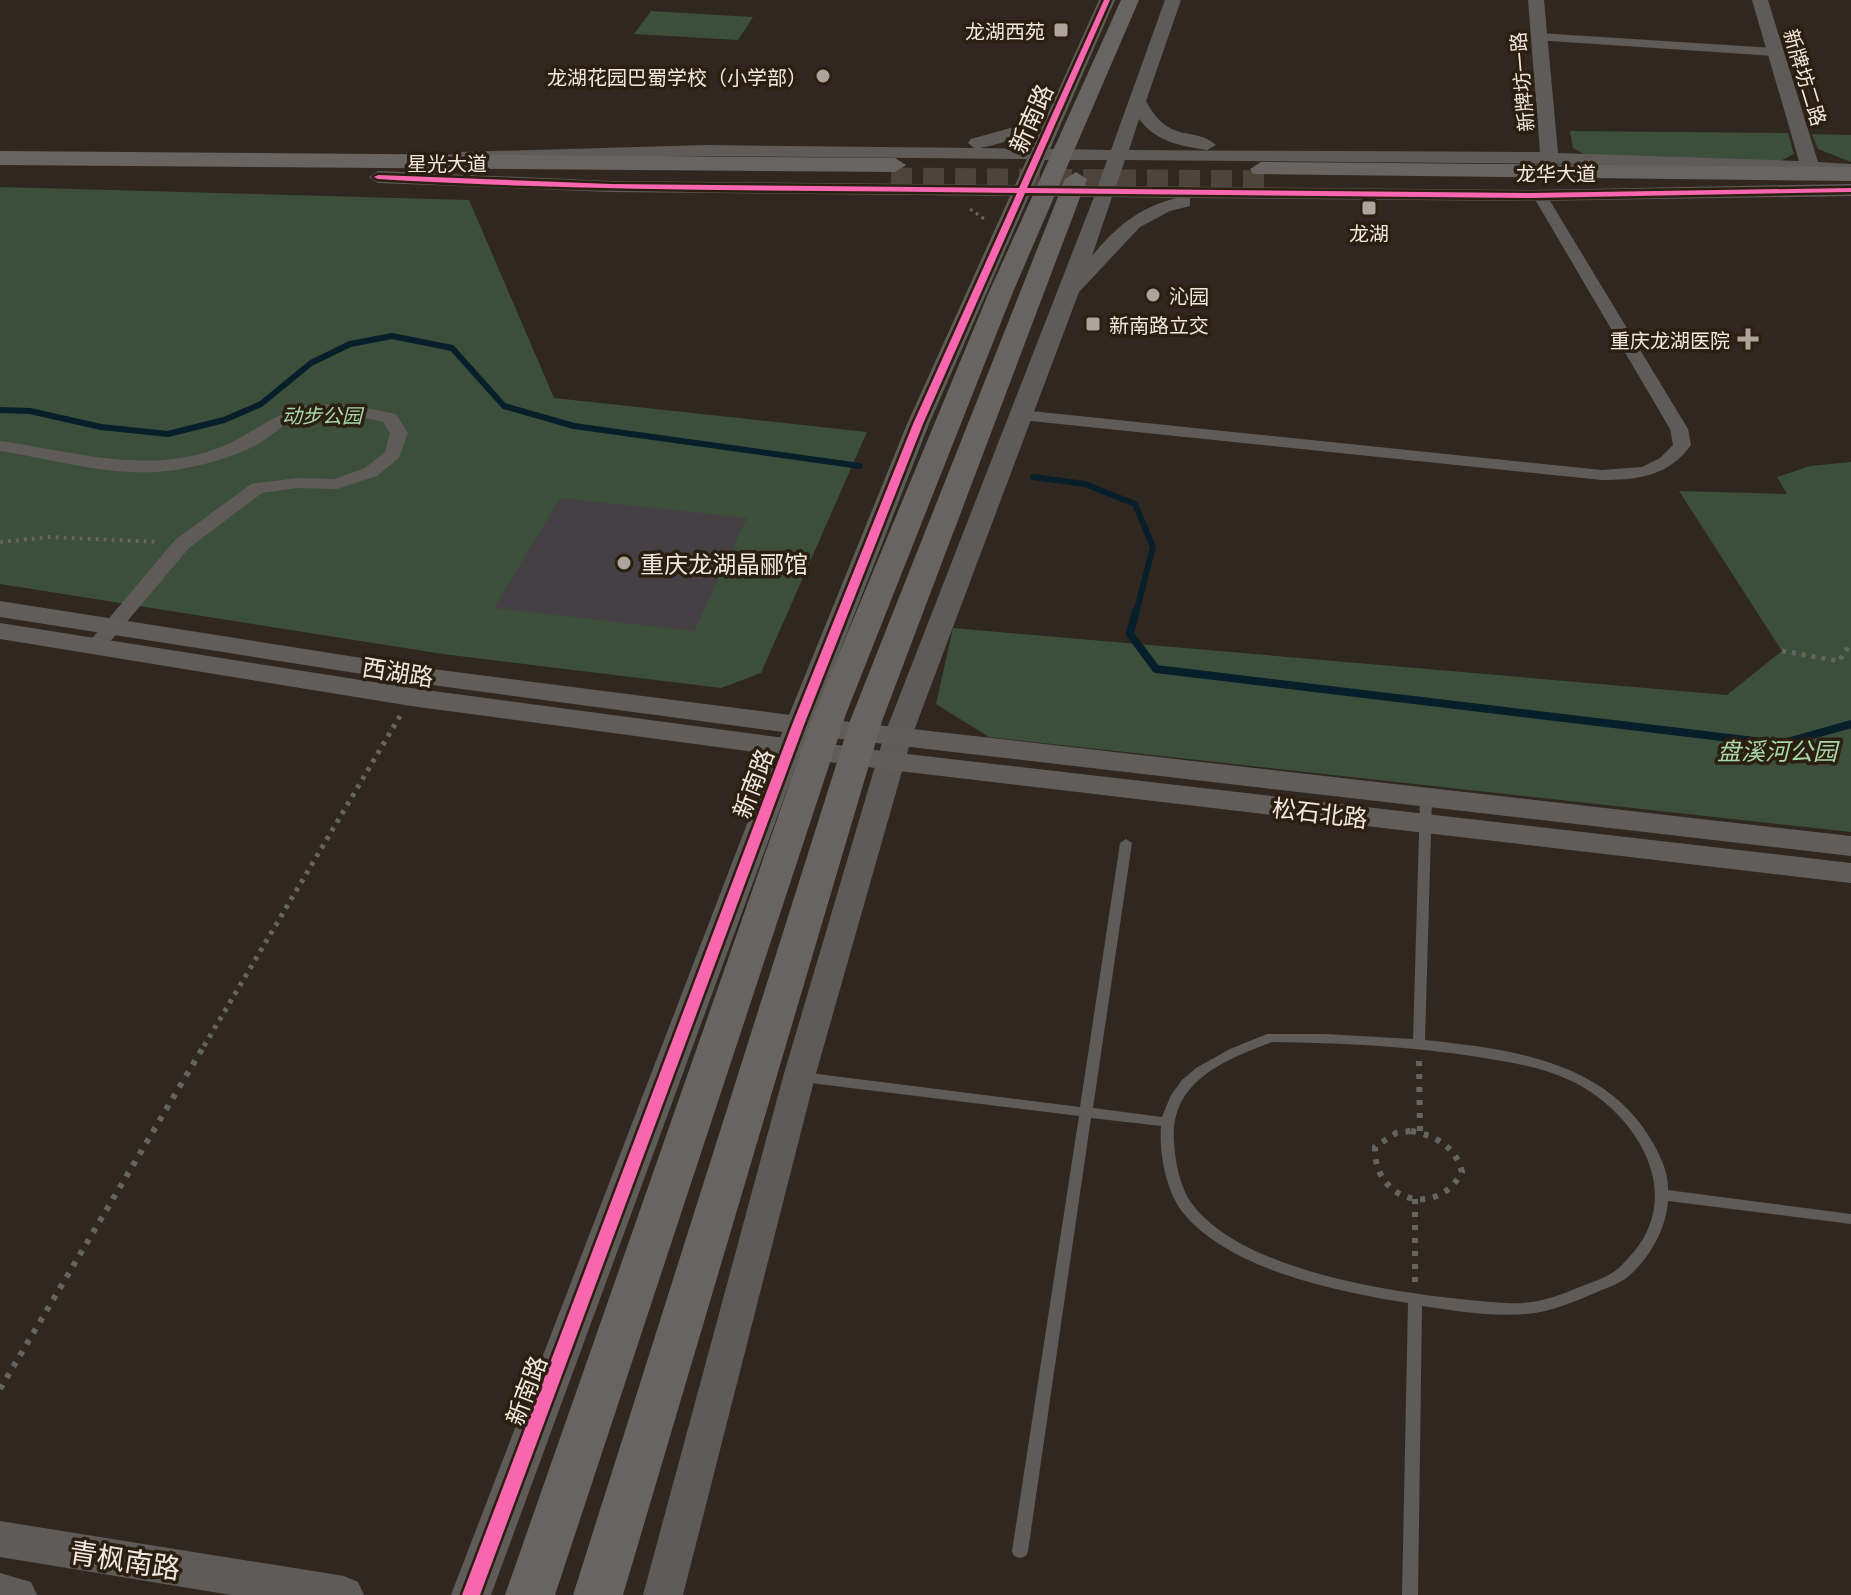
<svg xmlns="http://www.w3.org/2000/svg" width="1851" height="1595" viewBox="0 0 1851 1595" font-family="'Playfair Display','Noto Sans SC',serif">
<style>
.green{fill:#3c4f3a}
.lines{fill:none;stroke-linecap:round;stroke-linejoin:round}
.stream-far1{stroke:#071f2b;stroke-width:6}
.stream{stroke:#071f2b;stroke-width:8}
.building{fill:#454043}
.primary-tunnel{stroke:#4d453c;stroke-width:21;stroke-dasharray:21 11;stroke-linecap:butt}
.path-far3{stroke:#666460;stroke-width:3;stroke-dasharray:3 4;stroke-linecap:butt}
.path-far2{stroke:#666460;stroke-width:4;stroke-dasharray:3 5;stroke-linecap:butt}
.path-far1{stroke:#666460;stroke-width:5;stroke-dasharray:4 6;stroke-linecap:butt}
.path{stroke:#666460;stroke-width:6;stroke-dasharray:5 8;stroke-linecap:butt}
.service{fill:#5f5b58;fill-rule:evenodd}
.minor{fill:#5f5b58;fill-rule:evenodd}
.tertiary{fill:#5f5b58;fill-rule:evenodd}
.secondary{fill:#605d5a;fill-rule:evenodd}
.primary{fill:#686461;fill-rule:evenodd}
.cycleway-casing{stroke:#2b1f11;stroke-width:5}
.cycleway{fill:#f766af;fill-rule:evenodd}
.poi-dot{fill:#ada49c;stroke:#2b1f11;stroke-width:3}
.labels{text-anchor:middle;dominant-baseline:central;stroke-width:7;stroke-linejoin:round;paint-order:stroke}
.far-poi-label{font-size:20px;fill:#f0e7de;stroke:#2b1f11;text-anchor:end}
.far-street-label{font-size:20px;fill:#f0e7de;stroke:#2b1f11}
.far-park-label{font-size:20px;font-style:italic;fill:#a8d8a8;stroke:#2b1f11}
.street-label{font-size:24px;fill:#f0e7de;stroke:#2b1f11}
.poi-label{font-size:24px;fill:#f0e7de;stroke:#2b1f11;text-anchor:start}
.park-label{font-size:24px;font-style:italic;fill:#a8d8a8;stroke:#2b1f11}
.near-street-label{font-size:28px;fill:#f0e7de;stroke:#2b1f11}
</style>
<rect width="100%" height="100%" fill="#302820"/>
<g class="green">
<path d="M651,11L753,17L738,40L634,34Z"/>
<path d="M1570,131L1788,133L1794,154L1780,161L1588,156L1573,148Z"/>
<path d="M1812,134L1851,135V162L1818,149Z"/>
<path d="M0,187L469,200L554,398L867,432L761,673L721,688L443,654L0,584Z"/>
<path d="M1851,462V832L989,737L936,704L953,628L1727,695L1782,651L1679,491L1787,494L1777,477L1810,466Z"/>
</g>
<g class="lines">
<g class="stream-far1">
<path d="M0,410L30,411L101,427L168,434L224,420L261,404L311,363L350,344L392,336L452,348L504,406L574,426L860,466"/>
<path d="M1033,477L1085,484L1135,504L1153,547L1136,613"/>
</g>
<path class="stream" d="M1136,611L1130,634L1156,669L1780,744L1851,724"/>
</g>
<path class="building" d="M560,498L747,518L694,631L494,608Z"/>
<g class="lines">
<path class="primary-tunnel" d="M891,178L1265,181"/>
<path class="path-far3" d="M970,209L987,221"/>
<path class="path-far2" d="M0,542L50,537L158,542"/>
<g class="path-far1">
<path d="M1782,651L1839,661L1851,643"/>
<path d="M204,1046L400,716"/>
</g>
<g class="path">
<path d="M1419,1061L1420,1132"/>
<path d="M1411,1131C1436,1136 1455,1146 1462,1172C1436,1220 1373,1200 1375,1147L1396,1133Z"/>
<path d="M1415,1199V1282"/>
<path d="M0,1389L205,1044"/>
</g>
<path class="service" d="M1426,795L1432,799L1425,1040C1508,1049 1603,1060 1650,1138C1659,1153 1669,1172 1668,1190L1851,1214V1224L1668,1201C1667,1228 1647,1263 1625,1279C1616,1285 1606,1288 1597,1292C1574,1302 1551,1312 1526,1314C1492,1317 1455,1311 1422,1306L1418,1595H1402L1408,1303C1338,1292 1231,1270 1184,1214C1166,1192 1159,1154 1161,1126L1091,1118L1028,1551L1026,1556L1020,1558L1014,1556L1012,1551L1079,1116L802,1082L798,1080L796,1077L798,1074L802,1072L1080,1107L1120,843L1126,839L1132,843L1093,1108L1162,1117L1171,1095L1182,1080L1196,1068L1230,1049L1267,1034H1325L1413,1039L1420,799ZM1272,1042C1341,1043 1410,1046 1478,1057C1515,1063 1550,1068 1583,1087C1641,1122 1683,1195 1632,1254C1626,1260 1621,1267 1615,1271C1605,1278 1593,1282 1582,1286C1557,1297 1533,1305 1505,1303C1420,1297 1248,1277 1193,1205C1180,1189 1175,1161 1174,1141C1170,1081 1225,1060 1272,1042Z"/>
<g class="minor">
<path d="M1539,33L1774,48L1780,52L1774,56L1535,40V34Z"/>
<path d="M1540,192L1547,196L1688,429L1691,445C1669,476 1638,480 1602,480L1021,420L1012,415L1021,410L1602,470L1642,467L1660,458L1673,445L1670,429L1533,196Z"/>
<path d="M312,404L352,405L396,414L408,433L399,458L377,476L337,489L297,488L262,493L189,548L103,650H89L86,646L89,642L175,540L251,484L297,478L335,479L365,468L385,452L390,433L383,422C358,416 330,410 305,416C285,421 274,435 258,444C233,458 204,465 176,470C116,479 59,460 0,451V441C72,451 141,474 213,450C249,438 274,411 312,404Z"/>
</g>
<g class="tertiary">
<path d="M1099,0H1115L1050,149L1111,150L1165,0H1181L1146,101C1170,146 1194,125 1216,145L1207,150C1181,146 1156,142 1139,119L1129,150C1266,151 1403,151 1540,152L1528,0H1544L1558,153L1799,161L1752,0H1768L1818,162L1851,164V174L1576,164L1125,160L1116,186L1532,190L1851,184V196L1532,201L1190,198V206L1170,211L1140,227L1079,292L912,736L815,1077L683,1595H643L783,1077L884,736L1094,197L1029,196L929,424L811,725L491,1595H451L785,725L907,424L1010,196L611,192L378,183L369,177L378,171L611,181L1015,185L1027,159L706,156L460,162L451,157L460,152L706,145L974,148L968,143L971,139L1014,127L1041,91H1053L1056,95C1036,129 1018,141 980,148L1032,149ZM1045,160H1107L1098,186L1034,185ZM1112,197L1176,198C1138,208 1116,227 1092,256Z"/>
<path d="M0,1521L344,1576L358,1582L364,1595H231L0,1557Z"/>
<path d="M0,1573L31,1582L37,1595H0Z"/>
</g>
<g class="secondary">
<path d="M0,601L425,668L798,716L1851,836V856L798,734L425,684L0,617Z"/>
<path d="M0,623L411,688L890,752L1851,863V883L890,770L411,706L0,639Z"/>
</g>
<g class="primary">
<path d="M1121,0H1139L1013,292L846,714L555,1595H505L814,714L989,292Z"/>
<path d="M0,151L895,158L906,165L895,172L0,165Z"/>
<path d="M1261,162L1851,167V181L1253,174L1250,169Z"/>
<path d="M1076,172L1087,179L882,721L623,1595H573L850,721L1065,179Z"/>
</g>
<defs>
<path id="cycleway" d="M1104,0H1110L1027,188L1532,193L1851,188V192L1532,198L1025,193L923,424L804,725L480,1595H462L792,725L913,424L1017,193C804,190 591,192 378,179L374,177L378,175L611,184L1019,188Z"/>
</defs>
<use href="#cycleway" class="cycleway-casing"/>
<use href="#cycleway" class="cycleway"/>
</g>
<g class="poi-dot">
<rect x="1053" y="22" width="16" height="16" rx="4"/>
<circle cx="823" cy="76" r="8"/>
<rect x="1361" y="200" width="16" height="16" rx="4"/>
<circle cx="1153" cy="295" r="8"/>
<rect x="1085" y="316" width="16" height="16" rx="4"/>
<path d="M1744 327h8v8h8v8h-8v8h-8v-8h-8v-8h8z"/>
<circle cx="624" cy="563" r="8"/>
</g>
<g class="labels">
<g class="far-poi-label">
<text x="1045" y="30">龙湖西苑</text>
<text x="807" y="76">龙湖花园巴蜀学校（小学部）</text>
<text x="1369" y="232" text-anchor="middle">龙湖</text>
<text x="1169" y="295" text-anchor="start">沁园</text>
<text x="1109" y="324" text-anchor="start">新南路立交</text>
<text x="1730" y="339">重庆龙湖医院</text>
</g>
<g class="far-street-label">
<text transform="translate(1806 77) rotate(73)">新牌坊二路</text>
<text transform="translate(1521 82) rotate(-95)">新牌坊一路</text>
<text x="447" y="162">星光大道</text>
<text x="1556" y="172">龙华大道</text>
</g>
<g class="far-park-label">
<text x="322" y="414">动步公园</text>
</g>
<g class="street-label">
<text transform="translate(1030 118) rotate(-66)">新南路</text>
<text transform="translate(398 671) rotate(9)">西湖路</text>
<text transform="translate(752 783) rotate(-69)">新南路</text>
<text transform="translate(1320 812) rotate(7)">松石北路</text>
<text transform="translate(525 1390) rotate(-69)">新南路</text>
</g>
<g class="poi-label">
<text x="640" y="563">重庆龙湖晶郦馆</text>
</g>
<g class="park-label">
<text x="1777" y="750">盘溪河公园</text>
</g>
<g class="near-street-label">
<text transform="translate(125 1559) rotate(9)">青枫南路</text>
</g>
</g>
</svg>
